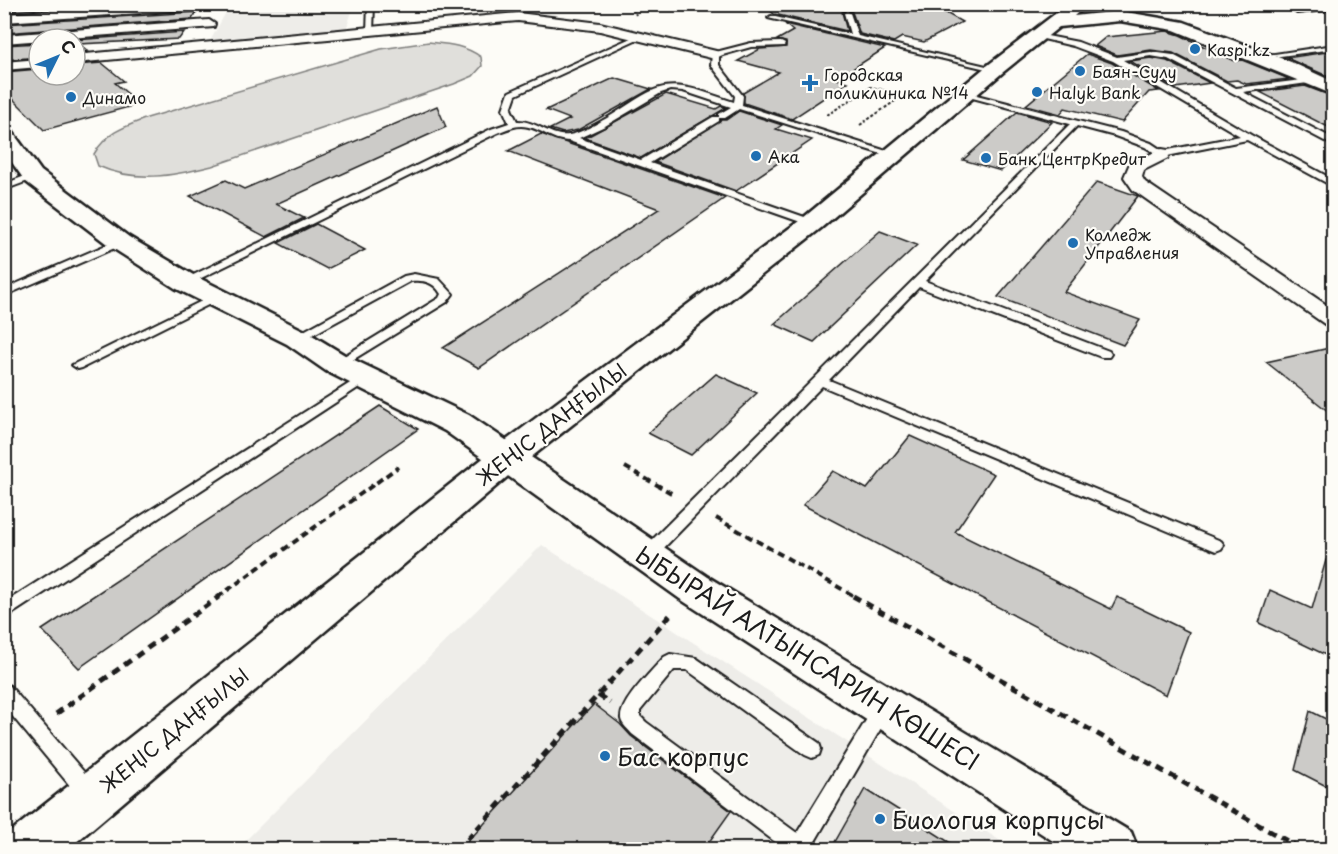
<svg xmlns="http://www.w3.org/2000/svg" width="1338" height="854" viewBox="0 0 1338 854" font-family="'Playpen Sans',sans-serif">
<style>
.built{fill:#eeede9}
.green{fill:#e0dfdb;stroke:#7e7e7c;stroke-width:1.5}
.building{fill:#cccbc8;stroke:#1c1c1c;stroke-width:1.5}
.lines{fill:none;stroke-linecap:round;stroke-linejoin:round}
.service-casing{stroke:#1c1c1c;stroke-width:4}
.minor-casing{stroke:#1c1c1c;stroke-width:4}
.tertiary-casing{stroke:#1c1c1c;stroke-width:5}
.secondary-casing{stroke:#1c1c1c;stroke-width:5}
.path-far2{stroke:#1c1c1c;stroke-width:2;stroke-dasharray:3 2;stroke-linecap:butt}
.path-far1{stroke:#1c1c1c;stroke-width:4;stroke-dasharray:7 4.5;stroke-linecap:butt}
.path{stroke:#1c1c1c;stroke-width:5;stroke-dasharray:8 6;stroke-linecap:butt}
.service{fill:#fdfcf7;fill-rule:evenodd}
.minor{fill:#fdfcf7;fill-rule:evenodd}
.tertiary{fill:#fdfcf7;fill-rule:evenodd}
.secondary{fill:#fdfcf7;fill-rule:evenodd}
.poi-dot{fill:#1f6fb2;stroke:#fdfcf7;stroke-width:2}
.labels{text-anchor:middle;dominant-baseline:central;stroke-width:4.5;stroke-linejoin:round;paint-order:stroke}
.far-poi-label{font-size:16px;fill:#1c1c1c;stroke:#fdfcf7;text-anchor:start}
.street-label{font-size:20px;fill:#1c1c1c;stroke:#fdfcf7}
.near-street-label{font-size:24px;fill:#1c1c1c;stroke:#fdfcf7}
.near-poi-label{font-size:24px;fill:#1c1c1c;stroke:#fdfcf7;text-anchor:start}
</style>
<rect width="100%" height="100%" fill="#fdfcf7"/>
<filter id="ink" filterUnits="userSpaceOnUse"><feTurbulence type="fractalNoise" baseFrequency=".0167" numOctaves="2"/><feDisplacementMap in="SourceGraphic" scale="12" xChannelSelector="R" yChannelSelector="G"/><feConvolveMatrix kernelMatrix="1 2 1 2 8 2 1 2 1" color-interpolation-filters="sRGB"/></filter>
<g filter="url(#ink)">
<g class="built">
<path d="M230,5H354L346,30L209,43Z"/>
<path d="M542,545L1013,849L236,850Z"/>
</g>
<path class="green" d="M429,42C448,44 465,45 481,57L482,66L473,76L454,84L212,166C173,176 136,183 98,166L94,154C107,132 124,127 147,118L381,49Z"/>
<g class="building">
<path d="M17,4H112L8,11Z"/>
<path d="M763,4H930L962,22L924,42L902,37L894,42L860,34L852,12L848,9L842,12L847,31L774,14Z"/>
<path d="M197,12L192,19L4,33V24Z"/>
<path d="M785,24L885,48L837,79L848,82L792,119L744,103L743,93L779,72L738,61L760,49L786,47V42L777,40L793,31Z"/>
<path d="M1167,31L1180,35L1234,61L1242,60L1289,79L1246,84L1237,80L1227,81L1173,53L1151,50L1117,55L1095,46L1106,37Z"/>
<path d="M184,32L179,39L79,44L88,51L75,53V40Z"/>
<path d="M39,43V57L4,60V45Z"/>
<path d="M1334,51V79L1286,58Z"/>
<path d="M1087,54L1112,63L1159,91L1149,92L1122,122L1065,108L1060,114L1026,105Z"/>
<path d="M1151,58L1167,61L1210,83L1176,88L1130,61Z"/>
<path d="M102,63L124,81L115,83L140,104L44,130L4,90V72L39,69V75H75V65Z"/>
<path d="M614,78L651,89L578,130L563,133L550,129L570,119L546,110Z"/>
<path d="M1305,86L1334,97V130L1260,92Z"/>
<path d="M666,94L716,109L721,106L726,108L641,158L585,138Z"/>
<path d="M437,106L446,127L276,204L304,218L266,237L190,196L226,180L244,189Z"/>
<path d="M739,111L782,125L776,129L812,140L736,191L655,162L721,120H726Z"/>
<path d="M1017,112L1052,122L1001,171L963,160Z"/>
<path d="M541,134L725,198L479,368L443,348L659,209L508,151Z"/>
<path d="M1097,182L1138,196L1064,292L1140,320L1123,345L998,297Z"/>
<path d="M316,224L365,250L327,269L278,243Z"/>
<path d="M880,231L917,245L814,342L774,324Z"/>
<path d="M1334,347V416L1266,362Z"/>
<path d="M716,374L757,393L691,455L648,433Z"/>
<path d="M380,406L418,429L79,668L42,630Z"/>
<path d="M910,436L994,474L955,532L1111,609L1117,597L1189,632L1166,695L803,505L833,471L867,489Z"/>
<path d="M1326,560L1334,561V659L1259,623L1270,590L1312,609Z"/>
<path d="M594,704L620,724L631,736L731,811L704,849H461Z"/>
<path d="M1310,711L1334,723V790L1295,770Z"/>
<path d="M865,789L960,849H831Z"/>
</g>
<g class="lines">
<defs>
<g id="service">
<path d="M368,4H374L373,32L370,34L367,32Z"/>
<path d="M1334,5V9L1297,13L1294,11Z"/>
<path d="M847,11L850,13L858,36L999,69L995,71L768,18L771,16L850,34L844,13Z"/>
<path d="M640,34L644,36L642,37L516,95L511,109L517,121C536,120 551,138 569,135C582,133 596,124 607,118C623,109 638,97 654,90C680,79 710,95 734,102L735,96L711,65L712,53L751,43L781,42L785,44L784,46L751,47L719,56V65L743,96L742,105L899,155L891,157L739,109L725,118H719V121L650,163L816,221V225L812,226L569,141C551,141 539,126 521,126C513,126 505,130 497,133L189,284L185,285L179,282L491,129L509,123L503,109L509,92ZM670,90L683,91L731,107L719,114V117H713L641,160L579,138L605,126L661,93Z"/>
<path d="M1037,34L1078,42L1117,57L1151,52L1173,55L1236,88L1318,78V82H1315L1243,92L1334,139V146L1168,59L1151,56L1123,60L1251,135L1334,180V187L1247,140L1162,157L1145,147L1115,136L1077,126L925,281L1109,351L1111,354L1109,357H1101L919,287L829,380L1221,541L1224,545L1221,549L1216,551L1211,549L822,386L653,559L647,561L641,559L639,555L641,551L1070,124L965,96V92L1121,132L1151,143L1163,151L1240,136L1113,61L1073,46L1035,37V35Z"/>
<path d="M1334,45V49L1265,58L1261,56Z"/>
<path d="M33,173L38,176L36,178L4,190V184Z"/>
<path d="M120,239L124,240V244L4,296V289Z"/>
<path d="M414,274L439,279L453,294L447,302L341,367H333L331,364L439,298L441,294C434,282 424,280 411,281L301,341H293L291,338L404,276Z"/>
<path d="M216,294L220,295V299L82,368L78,369L72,365Z"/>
<path d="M366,373L372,377L370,380L4,619V603Z"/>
<path d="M670,654L696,658L819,743L821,749L819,755L812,758L805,755L687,670H674L640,711V716L646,722L797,833L876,704L882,702L888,704L891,710L888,716L810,850H786L632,734C629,730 622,725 621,719C619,702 653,670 664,657Z"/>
<path d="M4,684L10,686L95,785L98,792L95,799L88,802L81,799L4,706Z"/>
</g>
<g id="minor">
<path d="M153,4H223L217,8L4,22V14Z"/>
<path d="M518,13L600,23L720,52L722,55L715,59L600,31L518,21L75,63V55Z"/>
<path d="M209,20L215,24L214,27L4,43V35Z"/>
<path d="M39,59V67L4,70V62Z"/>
<path d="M1162,149L1168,150L1170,154L1168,158L1144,170L1142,177L1145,182L1334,310V327L1326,325L1133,190L1124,177L1130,163Z"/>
</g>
<path id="tertiary" d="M4,128L11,130L41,171L129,237L195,276L307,332L348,357L469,415L708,577L1131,832L1138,850H1067L680,599L445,431L326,371L287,344L175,288L111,247L25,181L4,151Z"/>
<path id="secondary" d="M1068,4H1087L1074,16L1120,11L1184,22L1291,62L1334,82V95L1174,30L1120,21L1059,27L1002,73L821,228L520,466L67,850H4L10,832L496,448L803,218L988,65Z"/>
</defs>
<use href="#service" class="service-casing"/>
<use href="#minor" class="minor-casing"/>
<use href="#tertiary" class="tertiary-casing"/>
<use href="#secondary" class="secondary-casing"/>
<g class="path-far2">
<path d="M631,4L636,15"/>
<path d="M827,115L871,87L904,95"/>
<path d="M860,125L904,95"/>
</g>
<g class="path-far1">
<path d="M625,467L675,495"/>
<path d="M716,518L856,597"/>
<path d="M218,597L398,467"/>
</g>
<g class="path">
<path d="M853,596L1303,850"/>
<path d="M598,695L610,703"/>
<path d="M56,714L220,596"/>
<path d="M4,751L15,743"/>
<path d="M458,850L672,613"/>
</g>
<use href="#service" class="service"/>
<use href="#minor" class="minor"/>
<use href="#tertiary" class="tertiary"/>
<use href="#secondary" class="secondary"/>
</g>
</g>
<g class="poi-dot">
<circle cx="1195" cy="49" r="6"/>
<circle cx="1080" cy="71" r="6"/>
<path d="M807 74h6v6h6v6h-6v6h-6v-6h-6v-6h6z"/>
<circle cx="1037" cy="92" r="6"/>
<circle cx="71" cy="97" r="6"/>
<circle cx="756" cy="156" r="6"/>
<circle cx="986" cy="158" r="6"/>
<circle cx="1073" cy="243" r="6"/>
<circle cx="605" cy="756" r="6"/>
<circle cx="880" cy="819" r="6"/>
</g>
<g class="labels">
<g class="far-poi-label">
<text x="1207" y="49">Kaspi.kz</text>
<text x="1092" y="71">Баян-Сулу</text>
<text x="824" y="74">Городская<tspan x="824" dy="18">поликлиника №14</tspan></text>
<text x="1049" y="92">Halyk Bank</text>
<text x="83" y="97">Динамо</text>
<text x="768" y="156">Ака</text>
<text x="998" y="158">Банк ЦентрКредит</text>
<text x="1085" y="234">Колледж<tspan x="1085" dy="18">Управления</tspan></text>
</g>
<g class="street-label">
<text transform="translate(551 424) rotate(-38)">ЖЕҢІС ДАҢҒЫЛЫ</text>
<text transform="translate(174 730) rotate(-39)">ЖЕҢІС ДАҢҒЫЛЫ</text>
</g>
<g class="near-street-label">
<text transform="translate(808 657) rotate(32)">ЫБЫРАЙ АЛТЫНСАРИН КӨШЕСІ</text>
</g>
<g class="near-poi-label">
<text x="617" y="756">Бас корпус</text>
<text x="892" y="819">Биология корпусы</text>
</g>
</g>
<rect width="1338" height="854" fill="none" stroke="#fdfcf7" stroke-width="24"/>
<rect x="12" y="12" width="1314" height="830" fill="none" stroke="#1c1c1c" stroke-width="2" filter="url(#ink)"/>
<g transform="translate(57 57) rotate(47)"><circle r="28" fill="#fdfcf7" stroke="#a3a29f" stroke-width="1.5"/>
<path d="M0-4.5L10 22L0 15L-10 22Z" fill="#1f6fb2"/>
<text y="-9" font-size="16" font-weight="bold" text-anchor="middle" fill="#1c1c1c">С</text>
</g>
</svg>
